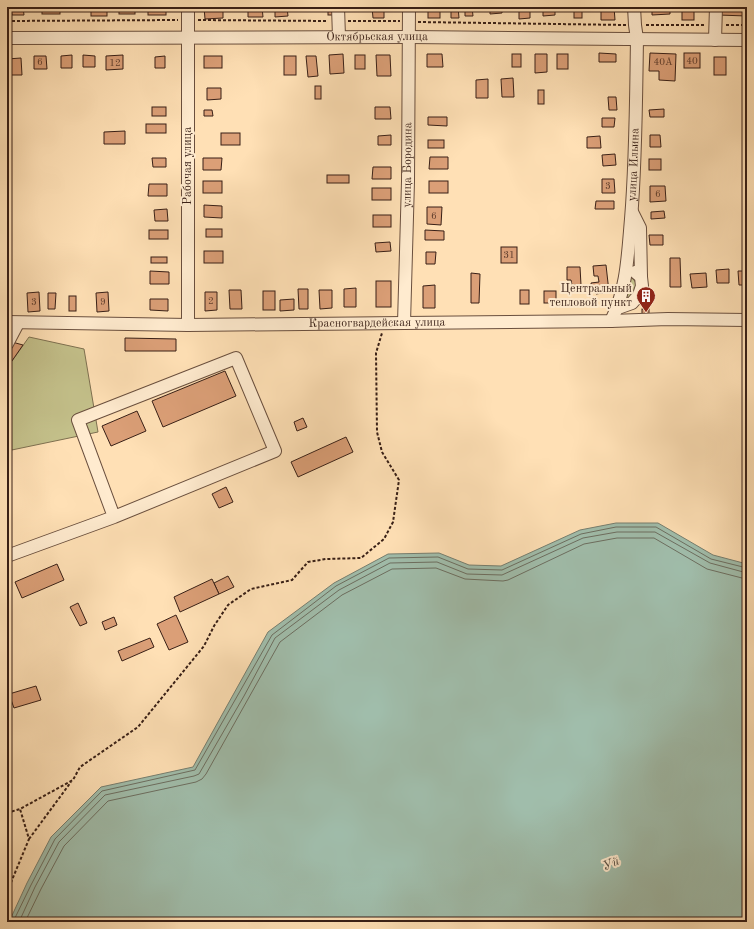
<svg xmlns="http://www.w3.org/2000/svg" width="754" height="929" viewBox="0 0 754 929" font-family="'Old Standard TT',serif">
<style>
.green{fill:#c4c18b;stroke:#7e7050}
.water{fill:#a0bdab;stroke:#767e6f}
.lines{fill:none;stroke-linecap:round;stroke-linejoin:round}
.shore{stroke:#6c6e60;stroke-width:1}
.building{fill:#db9f77;stroke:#381f16}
.minor-casing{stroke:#6a4f3e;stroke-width:14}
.path{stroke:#381f16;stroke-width:2;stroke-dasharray:3 2;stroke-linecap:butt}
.minor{stroke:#ffebcf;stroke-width:12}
.labels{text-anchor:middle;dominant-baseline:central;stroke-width:4;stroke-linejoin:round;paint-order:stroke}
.number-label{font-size:10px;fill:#613f2e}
.street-label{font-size:12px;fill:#381f16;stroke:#ffebcf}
.poi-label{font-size:12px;fill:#381f16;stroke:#ffebcf;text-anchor:end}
.water-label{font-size:13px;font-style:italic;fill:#574e43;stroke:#ffebcf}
</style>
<rect width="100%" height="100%" fill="#ffe0b5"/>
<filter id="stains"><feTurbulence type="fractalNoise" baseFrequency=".005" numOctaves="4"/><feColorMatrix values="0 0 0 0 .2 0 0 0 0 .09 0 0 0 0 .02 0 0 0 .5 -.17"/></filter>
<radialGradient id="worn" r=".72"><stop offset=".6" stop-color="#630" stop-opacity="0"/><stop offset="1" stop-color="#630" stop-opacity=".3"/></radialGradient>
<g class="green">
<path d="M632,277L638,286L630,300L622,301L628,278Z"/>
<path d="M29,337L84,349L98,432L7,451V368Z"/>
</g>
<path class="water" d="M616,523H658L713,555L747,564V922H9L27,883L51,837L101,787L193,767L268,632L334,583L388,554L439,553L469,565L501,566L580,530Z"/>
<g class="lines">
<g class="shore">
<path d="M13,922L31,885L55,839L102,791L195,770L239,693L272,635L336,586L389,558L438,557L468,569L502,570L581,534L616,527H656L711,559L747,568"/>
<path d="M19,922L35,887L59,842L105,795L194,776L199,774L244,696L275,638L339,590L390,563L437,562L467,574L502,575L583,538L617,532H655L710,563L747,573"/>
<path d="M25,922L41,889L64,846L108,801L196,782L202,779L206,774L280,642L342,595L392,569L436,568L465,579L503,581L508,580L584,544L617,538H654L707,569L742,578L747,579"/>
</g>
</g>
<g class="building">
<path d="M11,7H23L24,15H12Z"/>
<rect x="42" y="7" width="18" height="7"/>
<rect x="119" y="7" width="16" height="7"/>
<rect x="148" y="7" width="18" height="8"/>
<path d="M204,7H223V18L205,19Z"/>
<path d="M248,7H262L263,17H248Z"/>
<path d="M275,7H287L288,16L275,17Z"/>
<path d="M372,7H384V18H373Z"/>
<rect x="428" y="7" width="12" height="11"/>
<path d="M451,7H458L459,18H451Z"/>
<path d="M465,7H472L473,16H465Z"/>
<path d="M490,7H502V13L490,14Z"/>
<path d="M519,7H530V18L519,19Z"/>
<path d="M543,7H555V15L543,16Z"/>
<path d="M601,7H614L615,20H601Z"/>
<path d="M652,7H670V14L652,15Z"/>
<rect x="682" y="7" width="12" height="13"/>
<path d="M718,7H747V16L718,15Z"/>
<rect x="91" y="8" width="16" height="8"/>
<rect x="328" y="8" width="8" height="7"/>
<rect x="574" y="8" width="8" height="10"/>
<path d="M599,53L616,54V62H599Z"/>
<path d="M650,53L676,54L675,81L659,80V71H649Z"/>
<rect x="684" y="53" width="16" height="15"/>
<path d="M343,54L344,73L330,74L329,55Z"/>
<path d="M427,54H442L443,67H427Z"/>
<rect x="512" y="54" width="9" height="13"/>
<path d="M535,54H547V72L535,73Z"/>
<rect x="557" y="54" width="11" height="15"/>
<path d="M72,55V68H61V56Z"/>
<path d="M83,55L95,56V67H83Z"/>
<path d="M123,55V69L106,70V56Z"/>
<rect x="355" y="55" width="10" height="14"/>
<path d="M376,55H390L391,76H377Z"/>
<path d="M34,56H46L47,69H34Z"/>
<path d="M165,56V68H155V57Z"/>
<rect x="204" y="56" width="18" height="12"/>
<rect x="284" y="56" width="12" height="19"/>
<path d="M306,56H316L318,76L308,77Z"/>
<rect x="714" y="57" width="12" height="18"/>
<path d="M21,58L22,75H7V59Z"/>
<path d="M513,78L514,97H502L501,79Z"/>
<path d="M488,79V98H476V80Z"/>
<rect x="315" y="86" width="6" height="13"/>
<path d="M207,88H221V99L207,100Z"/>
<rect x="538" y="90" width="6" height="14"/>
<path d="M608,97H616L617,110H609Z"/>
<rect x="152" y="107" width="14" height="9"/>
<path d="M375,107H390L391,119H375Z"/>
<path d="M664,109V117H650L649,110Z"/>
<path d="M204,110H212L213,116H204Z"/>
<path d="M428,117H447V126L428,125Z"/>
<path d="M602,118H615L614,127H602Z"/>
<rect x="146" y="124" width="20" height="9"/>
<path d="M125,131V144H104V132Z"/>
<rect x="221" y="133" width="19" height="12"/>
<path d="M391,135V145H378V136Z"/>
<path d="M650,135H660L661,147H650Z"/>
<path d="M600,136L601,148H587V137Z"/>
<rect x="428" y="140" width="16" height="8"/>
<path d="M615,154L616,165L603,166L602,155Z"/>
<path d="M430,157H448V169H429Z"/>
<path d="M152,158H166V167H153Z"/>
<path d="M203,158H222L221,170H203Z"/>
<rect x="649" y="159" width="12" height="11"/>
<path d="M373,167H391V179H372Z"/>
<rect x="327" y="175" width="22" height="8"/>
<path d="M602,179H614L615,193H602Z"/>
<rect x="203" y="181" width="19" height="12"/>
<rect x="429" y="181" width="19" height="12"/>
<path d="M149,184H167V196H148Z"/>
<path d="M650,186H665L666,201L650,202Z"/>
<rect x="372" y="188" width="19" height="12"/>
<path d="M596,201H614V209H595Z"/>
<path d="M204,205L222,206V218L204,217Z"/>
<path d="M427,207H442L441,225L427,224Z"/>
<path d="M167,209L168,221H155L154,210Z"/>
<path d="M664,211L665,218L651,219V212Z"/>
<rect x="373" y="215" width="18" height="12"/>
<rect x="206" y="229" width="16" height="8"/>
<rect x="149" y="230" width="19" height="9"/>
<path d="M425,230L444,231V240H425Z"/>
<path d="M649,235H663V245H650Z"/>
<path d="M390,242L391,251L376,252L375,243Z"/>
<rect x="501" y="247" width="16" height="16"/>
<rect x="204" y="251" width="19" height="12"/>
<path d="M426,252H436L435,264H426Z"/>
<rect x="151" y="257" width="16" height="6"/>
<path d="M670,258H680L681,287H670Z"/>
<path d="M606,265L609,292L596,294V290H592L591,283L599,282L598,276H594L593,266Z"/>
<path d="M567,267H580L581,285H572L571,280H567Z"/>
<path d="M729,269V283H717L716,270Z"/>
<path d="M150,271L169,272V284H150Z"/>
<path d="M738,271H747V285H739Z"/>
<path d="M471,273L480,274L479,303H471Z"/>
<path d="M706,273L707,287L692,288L690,274Z"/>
<rect x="376" y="281" width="15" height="26"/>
<path d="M435,285V308H423V286Z"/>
<path d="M356,288V307H344V289Z"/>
<path d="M298,289H308V309H299Z"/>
<path d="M229,290H241L242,309H230Z"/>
<path d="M319,290H332V308L320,309Z"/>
<rect x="520" y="290" width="9" height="14"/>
<rect x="263" y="291" width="12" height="19"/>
<rect x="544" y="291" width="12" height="12"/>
<path d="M39,292L40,311L28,312L27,293Z"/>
<path d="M108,292L109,311L97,312L96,293Z"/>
<path d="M205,292H217V310L205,311Z"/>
<path d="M48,293H56L55,309H48Z"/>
<rect x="69" y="296" width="7" height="15"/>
<path d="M150,299H168V311L150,310Z"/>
<path d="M294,299V310L280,311V300Z"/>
<rect x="642" y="309" width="7" height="7"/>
<path d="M125,338L176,339V351H125Z"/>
<path d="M12,342L23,345L7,368V349Z"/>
<path d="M225,371L236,396L163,427L152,401Z"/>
<path d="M137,411L146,431L111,446L102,426Z"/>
<path d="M303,418L307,427L297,431L294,422Z"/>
<path d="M346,437L353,452L298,477L291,462Z"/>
<path d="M226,487L233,502L219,508L212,494Z"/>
<path d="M57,564L64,580L22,598L15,582Z"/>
<path d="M228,576L234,587L219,594L214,583Z"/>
<path d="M212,579L219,594L180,612L174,597Z"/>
<path d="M78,603L87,623L80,626L70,607Z"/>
<path d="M176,615L188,642L169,650L157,624Z"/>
<path d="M114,617L117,625L105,630L102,622Z"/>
<path d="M150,638L154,647L122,661L118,651Z"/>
<path d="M36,686L41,700L14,708L9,694Z"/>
</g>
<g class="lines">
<defs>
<g id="minor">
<path d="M188,7V325"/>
<path d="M338,7L339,37"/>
<path id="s1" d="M7,38L409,37L747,40"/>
<path d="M715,40L716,7"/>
<path d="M632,212L640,228L641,277"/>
<path d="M618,308L632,303L639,295L642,286L641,277L635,272"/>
<path id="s2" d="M611,321C627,290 628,253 631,219C636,159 636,99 637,39L635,25L634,7"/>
<path id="s3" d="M7,322L188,325L404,323L611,321L668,319L747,320"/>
<path id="s4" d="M404,323L408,181L409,7"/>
<path d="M7,344L18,323"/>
<path d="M7,556L114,517L275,451L236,358L78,420L114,517"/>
</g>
</defs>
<use href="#minor" class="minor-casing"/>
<g class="path">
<path d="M198,20L328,21"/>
<path d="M7,21L178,20"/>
<path d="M348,21H400"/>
<path d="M418,22L626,25"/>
<path d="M646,25H706"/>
<path d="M726,25H747"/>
<path d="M7,813L20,809L73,780L80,767L138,727L204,646L214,626L228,605L251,589L292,580L308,562L326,559L361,558L384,539L393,522L399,480L382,452L377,432L376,353L382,333"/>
<path d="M29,839L71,782"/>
<path d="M7,892L29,839L20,809"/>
</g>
<use href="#minor" class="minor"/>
</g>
<defs>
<symbol id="building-pin" viewBox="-11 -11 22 30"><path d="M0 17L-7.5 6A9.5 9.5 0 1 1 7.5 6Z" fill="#8f2418" stroke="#ffebcf"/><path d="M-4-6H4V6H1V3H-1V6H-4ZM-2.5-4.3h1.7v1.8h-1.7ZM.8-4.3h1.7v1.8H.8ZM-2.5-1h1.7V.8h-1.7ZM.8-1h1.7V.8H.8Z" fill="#fff"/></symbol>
</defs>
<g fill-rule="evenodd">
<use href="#building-pin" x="635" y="285" width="22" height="30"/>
</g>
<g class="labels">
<g class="number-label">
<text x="692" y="61">40</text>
<text x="40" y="62">6</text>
<text x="663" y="62">40А</text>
<text x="115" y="63">12</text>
<text x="608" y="186">3</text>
<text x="658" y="194">6</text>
<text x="434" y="216">6</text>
<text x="509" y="255">31</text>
<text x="211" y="301">2</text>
<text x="34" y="302">3</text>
<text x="103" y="302">9</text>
</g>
<g class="street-label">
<text stroke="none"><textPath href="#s1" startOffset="370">Октябрьская улица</textPath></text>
<text stroke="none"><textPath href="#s4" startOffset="158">улица Бородина</textPath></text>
<text stroke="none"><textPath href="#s2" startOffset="159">улица Ильина</textPath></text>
<text transform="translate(188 166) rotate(-90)">Рабочая улица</text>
<text stroke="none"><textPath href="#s3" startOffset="370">Красногвардейская улица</textPath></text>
</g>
<g class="poi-label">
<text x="632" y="289">Центральный<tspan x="632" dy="14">тепловой пункт</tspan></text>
</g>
<g class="water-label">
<text transform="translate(611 864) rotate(-23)">Уй</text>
</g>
</g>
<rect width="754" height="929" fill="none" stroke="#ffe0b5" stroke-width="24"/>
<rect x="8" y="8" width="738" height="913" fill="none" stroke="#381f16" stroke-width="2"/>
<rect x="12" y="12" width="730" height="905" fill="none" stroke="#381f16"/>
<rect width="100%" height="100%" filter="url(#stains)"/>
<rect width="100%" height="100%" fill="url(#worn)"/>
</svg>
